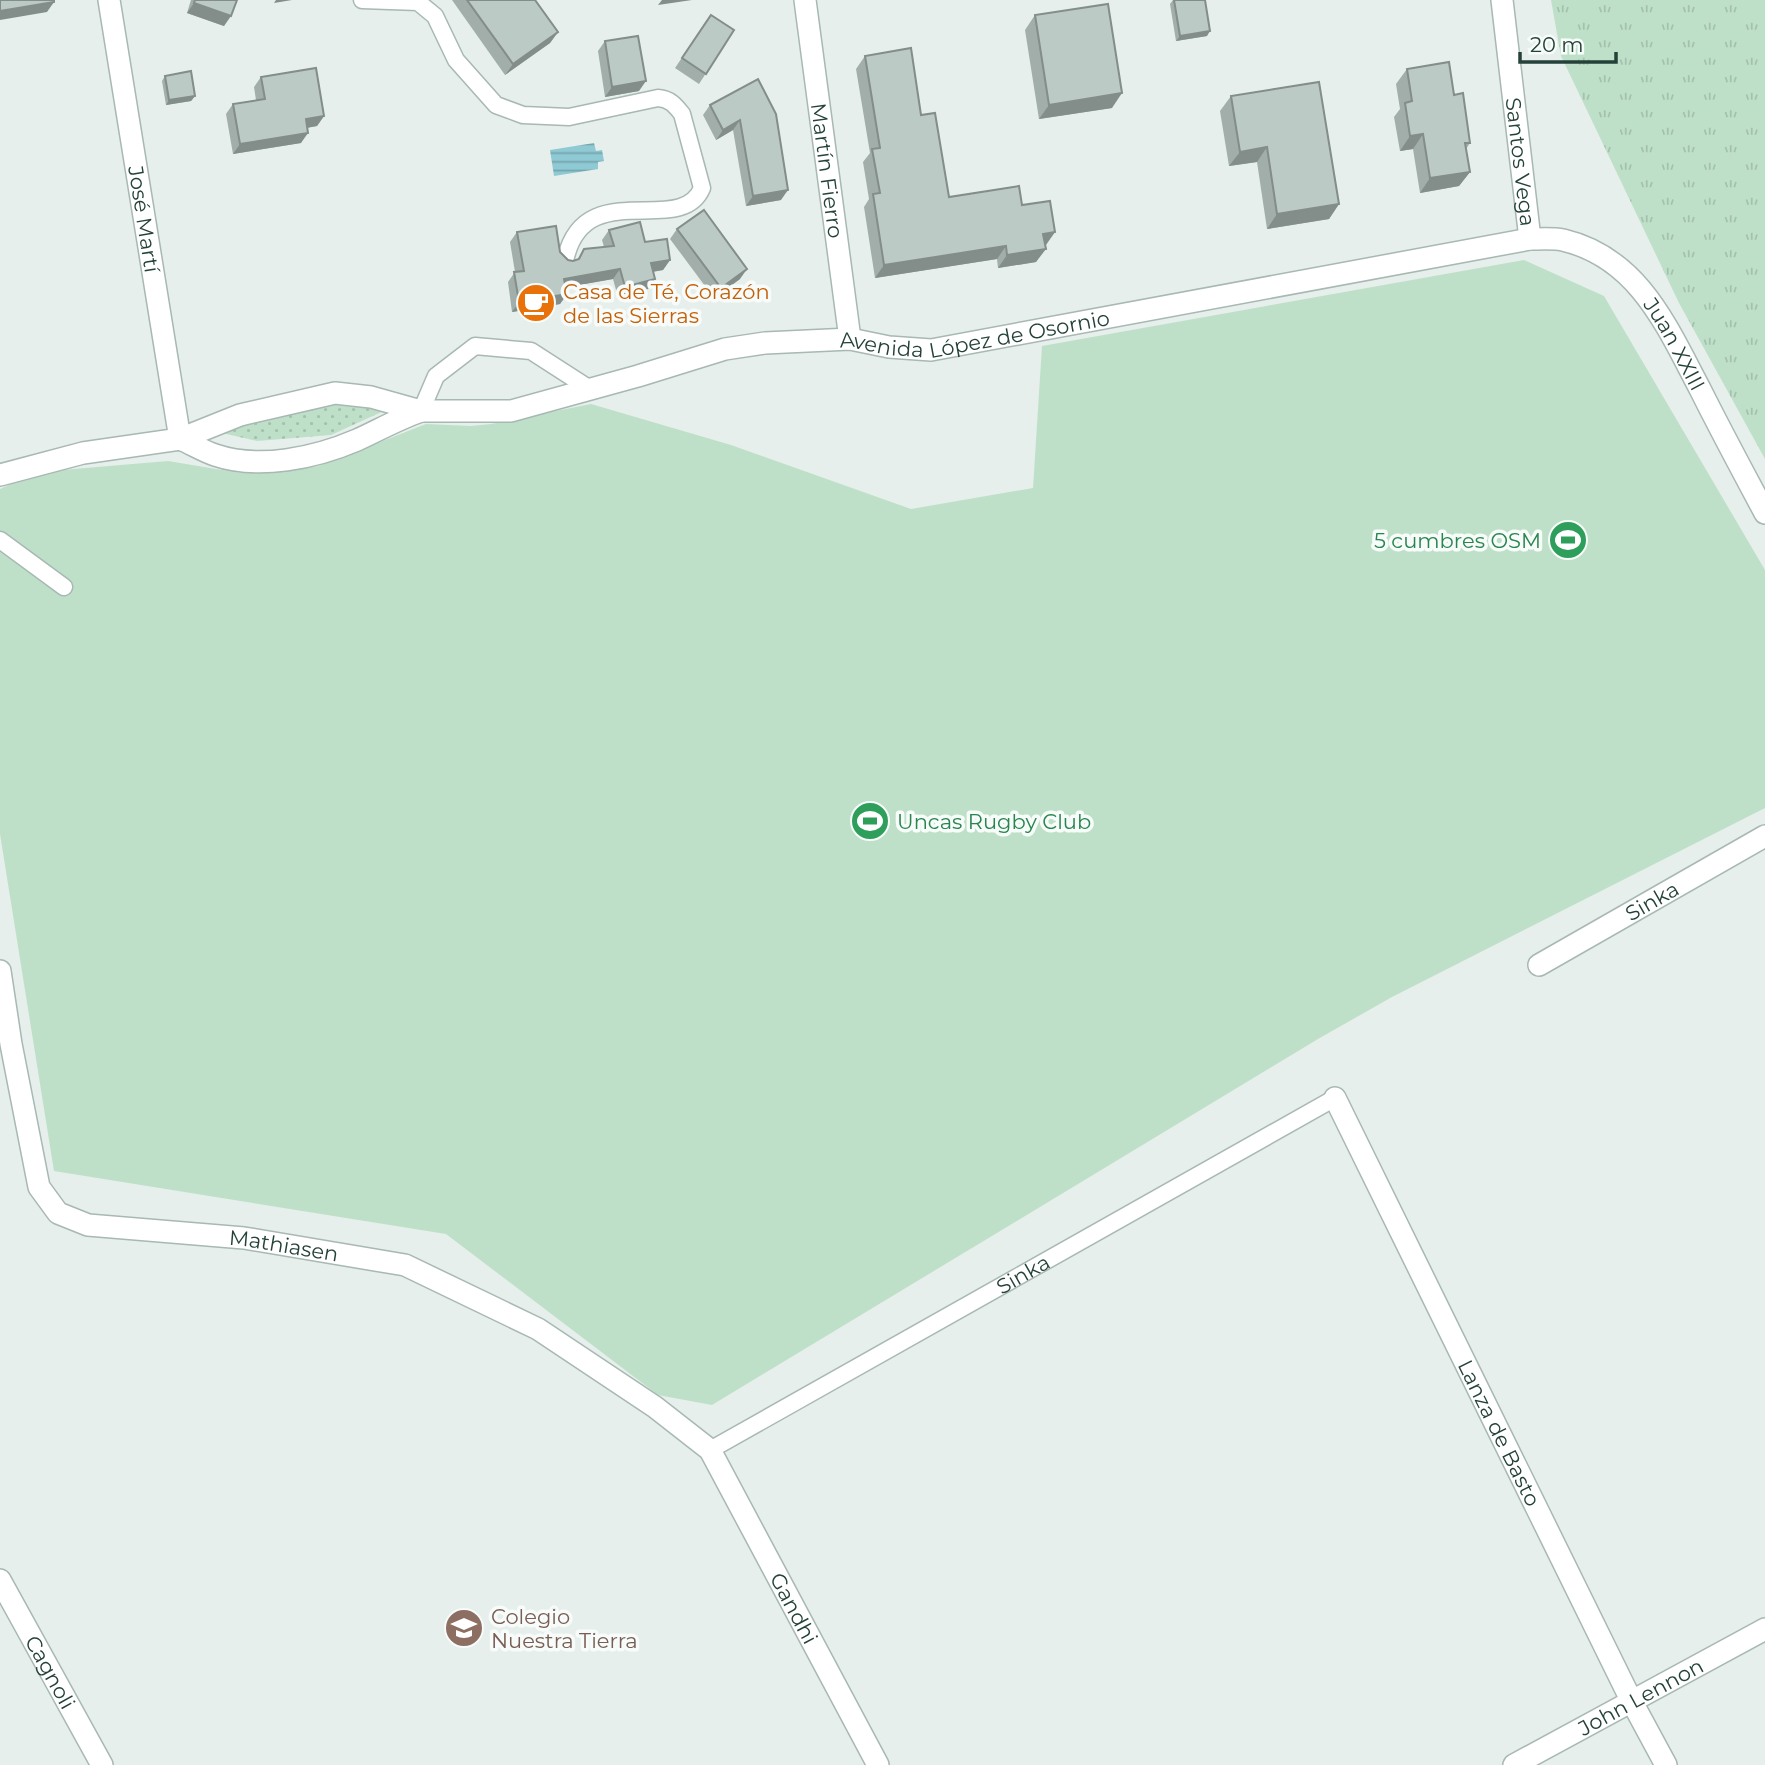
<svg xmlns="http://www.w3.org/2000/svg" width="1765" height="1765" viewBox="0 0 1765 1765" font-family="Montserrat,sans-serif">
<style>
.grass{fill:url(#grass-dots)}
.park{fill:url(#park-tufts)}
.garden{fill:#bfe0c8}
.water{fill:url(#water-rules)}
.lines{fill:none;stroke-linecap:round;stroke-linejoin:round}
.service-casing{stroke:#a8b8b2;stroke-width:19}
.minor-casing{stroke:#a8b8b2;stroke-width:24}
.tertiary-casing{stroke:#a8b8b2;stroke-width:24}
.service{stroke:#fff;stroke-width:16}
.minor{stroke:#fff;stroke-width:21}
.tertiary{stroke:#fff;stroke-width:21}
.wall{fill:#a1aea9}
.shaded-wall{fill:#838d89}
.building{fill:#bbcac4;stroke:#838d89;stroke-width:2}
.labels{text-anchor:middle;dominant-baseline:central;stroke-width:7;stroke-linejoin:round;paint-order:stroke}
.street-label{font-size:21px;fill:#24423a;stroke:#f7fbf9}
.food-label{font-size:21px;fill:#c56008;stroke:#f7fbf9;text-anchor:start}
.leisure-label{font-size:21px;fill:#27864d;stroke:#f7fbf9;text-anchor:end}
.education-label{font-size:21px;fill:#785e54;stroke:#f7fbf9;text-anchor:start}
</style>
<defs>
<pattern id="grass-dots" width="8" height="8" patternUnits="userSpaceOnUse" patternTransform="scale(1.75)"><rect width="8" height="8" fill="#bfe0c8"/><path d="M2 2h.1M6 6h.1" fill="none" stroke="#a4c1ad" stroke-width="1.8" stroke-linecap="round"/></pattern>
<pattern id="park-tufts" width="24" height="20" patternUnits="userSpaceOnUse" patternTransform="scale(1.75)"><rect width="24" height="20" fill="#bfe0c8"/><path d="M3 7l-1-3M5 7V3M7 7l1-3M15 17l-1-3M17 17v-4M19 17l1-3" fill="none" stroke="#a4c1ad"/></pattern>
<pattern id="water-rules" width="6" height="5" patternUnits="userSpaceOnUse" patternTransform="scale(1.75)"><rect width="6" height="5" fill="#8ec9d4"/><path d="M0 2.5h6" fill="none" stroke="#74a5ad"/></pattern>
</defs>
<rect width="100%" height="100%" fill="#e6efeb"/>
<path class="grass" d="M340,401L386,410L331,435L257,441L222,433L292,411Z"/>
<path class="park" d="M1551,0H1765V459L1679,303L1561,56Z"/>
<path class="garden" d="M1524,260L1604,296L1765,570V808L1392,997L1318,1039L712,1405L658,1395L446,1234L54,1171L0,834V489L38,472L168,461L240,473L281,471L319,466L426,424L471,426L491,424L591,404L731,445L911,509L1033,488L1042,346Z"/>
<path class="water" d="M594,143L596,151L602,150L604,161L598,162V169L554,176L550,150Z"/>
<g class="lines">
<defs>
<g id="service">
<path d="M362,0L418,2L435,16L456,60L496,105L523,115L569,117L658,98C670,99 675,105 682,114L702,188C681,239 583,173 565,261"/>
<path d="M421,411L436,376L475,346L531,351L590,389"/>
<path d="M0,540L64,587"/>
<path id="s1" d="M710,1450L1335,1098"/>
</g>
<g id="minor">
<path id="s2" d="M109,0L180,439"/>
<path id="s3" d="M805,0L850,339"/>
<path id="s4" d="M1502,0L1530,239C1540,239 1553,238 1563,240C1639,258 1667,327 1700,389C1721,431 1743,472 1765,513"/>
<path id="s5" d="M1539,965L1765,836"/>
<path id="s6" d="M0,971L11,1044L39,1187L58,1213L88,1225L244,1238L405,1265L538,1329L655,1407L710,1450L878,1765"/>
<path id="s7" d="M1335,1098L1632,1702L1666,1765"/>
<path id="s8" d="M0,1580L102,1765"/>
<path id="s9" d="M1514,1765L1765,1629"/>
</g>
<g id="tertiary">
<path d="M180,439C192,444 203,451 215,455C259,470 315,458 357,440C379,430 398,419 421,411"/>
<path id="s10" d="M0,475L83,453L180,439L240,415L335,393L371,397L421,411H511L638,376L725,349L765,343L850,339L889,347L931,350L1530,239"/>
</g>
</defs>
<use href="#service" class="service-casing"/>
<use href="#minor" class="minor-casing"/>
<use href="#tertiary" class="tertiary-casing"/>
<use href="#service" class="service"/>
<use href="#minor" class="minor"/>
<use href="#tertiary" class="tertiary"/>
</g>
<g class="wall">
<path d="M191,0H237L224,26L187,13Z"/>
<path d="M452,0H535L558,32L550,43L505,75Z"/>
<path d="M1173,0H1205L1207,36L1176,41L1170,4Z"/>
<path d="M711,15L734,30L699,84L675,68Z"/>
<path d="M1035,15L1112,108L1039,119L1025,30Z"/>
<path d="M605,41L639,91L605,97L598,51Z"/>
<path d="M865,56L921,115L949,197L1022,205L1055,232L1045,245L1036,262L998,268L997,259L875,278L864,207L869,199L863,162L870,153L856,69Z"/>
<path d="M1407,69L1454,95L1470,143L1466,149L1470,172L1459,186L1420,193L1413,149L1400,151L1394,117L1400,109L1396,84Z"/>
<path d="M165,76L195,96L191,101L166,105L162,81Z"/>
<path d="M261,77L324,116L317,126L307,128L301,143L233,154L226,114L233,104L256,100L254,87Z"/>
<path d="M758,79L781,200L746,206L733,130L716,140L703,115L710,105Z"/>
<path d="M1231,96L1339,204L1329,219L1267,229L1257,162L1229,166L1220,111Z"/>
<path d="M677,229L740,279L714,298L670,239Z"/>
<path d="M609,230L645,242L670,260L663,270L653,272L648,289L618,297L613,279L566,287L567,294L560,304L512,312L508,282L515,272L510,242L517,232L560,252L568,260L573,261L577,260L584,249L604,247L602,240Z"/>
</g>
<g class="shaded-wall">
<path d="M276,0H292L274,3Z"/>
<path d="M662,0H692L658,5Z"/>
<path d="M54,2L47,12L0,20V11Z"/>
<path d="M194,3L231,16L224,26L187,13Z"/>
<path d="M1210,31L1207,36L1176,41L1180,36Z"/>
<path d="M558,32L550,43L505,75L513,64Z"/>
<path d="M646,81L639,91L605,97L612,87Z"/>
<path d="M1122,93L1112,108L1039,119L1049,105Z"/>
<path d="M195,96L191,101L166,105L169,100Z"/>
<path d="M324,116L317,126L299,129L306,119Z"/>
<path d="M740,120L733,130L716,140L723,130Z"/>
<path d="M308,133L301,143L233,154L240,144Z"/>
<path d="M1423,134L1413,149L1400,151L1410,136Z"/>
<path d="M1267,147L1257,162L1229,166L1240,152Z"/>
<path d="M1470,172L1459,186L1420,193L1430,178Z"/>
<path d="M788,190L781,200L746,206L753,196Z"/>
<path d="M1339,204L1329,219L1267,229L1277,214Z"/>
<path d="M1055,232L1046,245L1034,247L1043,234Z"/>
<path d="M1006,246L997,259L875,278L884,265Z"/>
<path d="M1046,249L1036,262L998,268L1007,255Z"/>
<path d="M670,260L663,270L644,273L651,263Z"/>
<path d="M620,269L613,279L557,289L564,279Z"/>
<path d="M747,269L740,279L714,298L721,288Z"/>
<path d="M655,279L648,289L618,297L625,287Z"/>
<path d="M567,294L560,304L512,312L519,302Z"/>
</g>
<g class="building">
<path d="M0,0H54V2L0,11Z"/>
<path d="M195,0H237L231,16L194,3Z"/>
<path d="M467,0H535L558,32L513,64Z"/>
<path d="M1174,0H1205L1210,31L1180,36Z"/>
<path d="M1108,4L1122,93L1049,105L1035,15Z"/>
<path d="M711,15L734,30L706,74L682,58Z"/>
<path d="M638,36L646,81L612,87L605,41Z"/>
<path d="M911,48L921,115L935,113L949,197L1019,186L1022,205L1050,201L1055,232L1043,234L1046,249L1007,255L1006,246L884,265L873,194L880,193L872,149L880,148L865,56Z"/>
<path d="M1449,62L1454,95L1463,93L1470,143H1465L1470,172L1430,178L1423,134L1410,136L1405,103L1412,101L1407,69Z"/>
<path d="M316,68L324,116L306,119L308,133L240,144L233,104L265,99L261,77Z"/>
<path d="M191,71L195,96L169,100L165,76Z"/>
<path d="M758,79L776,114L788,190L753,196L740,120L723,130L710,105Z"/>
<path d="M1319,82L1339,204L1277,214L1267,147L1240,152L1231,96Z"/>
<path d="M704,210L747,269L721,288L677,229Z"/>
<path d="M640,222L645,242L667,239L670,260L651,263L655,279L625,287L620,269L564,279L567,294L519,302L514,272L524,271L517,232L556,226L560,252L568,260L573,261L579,259L584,249L614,246L609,230Z"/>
</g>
<defs>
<symbol id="cafe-disc" viewBox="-11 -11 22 22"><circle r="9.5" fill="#e8710a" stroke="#f7fbf9"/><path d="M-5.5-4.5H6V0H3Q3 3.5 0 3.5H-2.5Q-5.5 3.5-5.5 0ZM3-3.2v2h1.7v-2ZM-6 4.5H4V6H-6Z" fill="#fff"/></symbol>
<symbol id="stadium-disc" viewBox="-11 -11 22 22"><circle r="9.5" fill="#2e9e5b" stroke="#f7fbf9"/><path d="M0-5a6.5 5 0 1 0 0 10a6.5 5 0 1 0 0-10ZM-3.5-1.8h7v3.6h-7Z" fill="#fff"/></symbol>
<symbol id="school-disc" viewBox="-11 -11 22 22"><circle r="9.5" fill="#8d6e63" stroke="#f7fbf9"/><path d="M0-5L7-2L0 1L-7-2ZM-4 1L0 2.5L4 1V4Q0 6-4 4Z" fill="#fff"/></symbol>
</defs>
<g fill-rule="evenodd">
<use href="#cafe-disc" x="514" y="281" width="44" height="44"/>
<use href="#stadium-disc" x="1546" y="518" width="44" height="44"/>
<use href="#stadium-disc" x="848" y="799" width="44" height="44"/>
<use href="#school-disc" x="442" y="1606" width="44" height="44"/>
</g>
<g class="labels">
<g class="street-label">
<text stroke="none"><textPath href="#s4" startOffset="163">Santos Vega</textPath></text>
<text stroke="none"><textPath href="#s3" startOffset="172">Martín Fierro</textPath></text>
<text stroke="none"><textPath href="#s2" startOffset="222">José Martí</textPath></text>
<text stroke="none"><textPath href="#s10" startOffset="999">Avenida López de Osornio</textPath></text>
<text stroke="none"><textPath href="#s4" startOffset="432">Juan XXIII</textPath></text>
<text stroke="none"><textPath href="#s5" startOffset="130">Sinka</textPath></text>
<text stroke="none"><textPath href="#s6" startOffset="481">Mathiasen</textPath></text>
<text stroke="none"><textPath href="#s1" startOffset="359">Sinka</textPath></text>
<text stroke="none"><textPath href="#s7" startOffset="373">Lanza de Basto</textPath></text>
<text stroke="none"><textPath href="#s6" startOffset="1141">Gandhi</textPath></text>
<text stroke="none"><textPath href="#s8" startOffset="105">Cagnoli</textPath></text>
<text stroke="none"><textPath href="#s9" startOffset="144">John Lennon</textPath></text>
</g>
<g class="food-label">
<text x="563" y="291">Casa de Té, Corazón<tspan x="563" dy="24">de las Sierras</tspan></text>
</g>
<g class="leisure-label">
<text x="1541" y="540">5 cumbres OSM</text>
<text x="897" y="821" text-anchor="start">Uncas Rugby Club</text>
</g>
<g class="education-label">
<text x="491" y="1616">Colegio<tspan x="491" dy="24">Nuestra Tierra</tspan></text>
</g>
</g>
<path d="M1520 52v10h96v-10" fill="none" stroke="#24423a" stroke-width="3.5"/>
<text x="1530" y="52" font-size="21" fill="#24423a" stroke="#f7fbf9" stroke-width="5" paint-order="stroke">20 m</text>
</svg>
